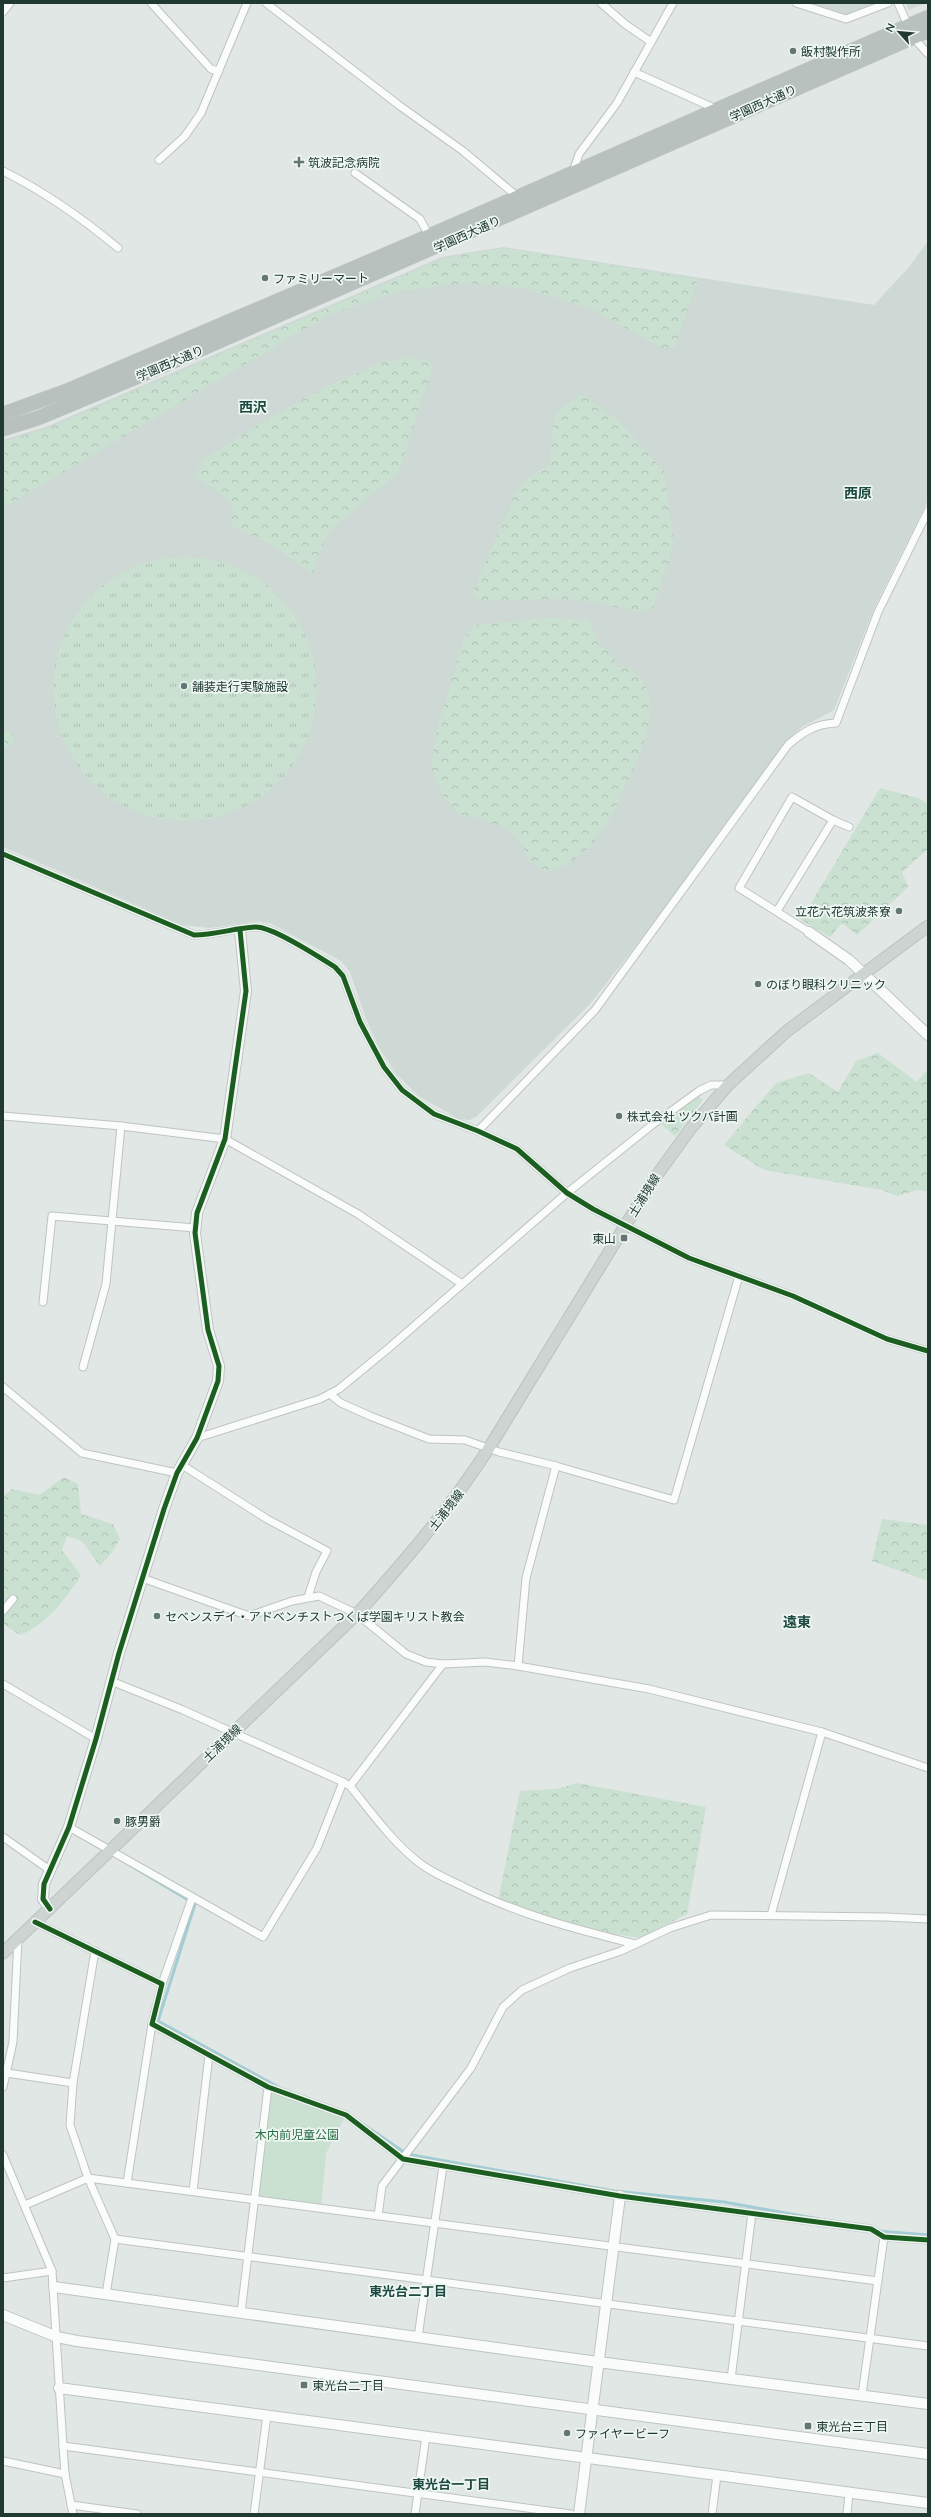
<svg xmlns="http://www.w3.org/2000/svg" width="931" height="2517" viewBox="0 0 931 2517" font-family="Quicksand,'Noto Sans JP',sans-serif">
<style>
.built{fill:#ced8d4}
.grass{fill:url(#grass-tufts)}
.forest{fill:url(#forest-crowns)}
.park{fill:#cae0d1}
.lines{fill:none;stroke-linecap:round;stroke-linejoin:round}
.stream{stroke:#a1cdd5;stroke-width:3}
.street-casing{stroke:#bec4c1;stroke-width:9}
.secondary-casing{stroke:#bdc5c2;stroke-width:12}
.primary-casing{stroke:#bbc3c1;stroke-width:13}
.highway-casing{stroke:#bbc3c1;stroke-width:15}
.street{stroke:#fafbfb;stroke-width:7}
.secondary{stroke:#fafbfb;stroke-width:10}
.primary{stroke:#cdd4d2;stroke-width:11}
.highway{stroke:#b9c1bf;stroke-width:13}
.cycleway-casing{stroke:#eef6f2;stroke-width:8}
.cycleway{stroke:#1b5e20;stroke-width:5}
.poi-dot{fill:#647671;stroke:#eef6f2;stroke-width:1.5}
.labels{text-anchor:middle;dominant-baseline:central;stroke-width:3.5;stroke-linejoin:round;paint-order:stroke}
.poi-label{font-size:12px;fill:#203933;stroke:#eef6f2;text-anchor:start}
.street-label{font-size:12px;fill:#203933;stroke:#eef6f2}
.park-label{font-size:12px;fill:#2b6f46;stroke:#eef6f2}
.neighbourhood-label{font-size:13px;font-weight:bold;fill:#1c4a40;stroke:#eef6f2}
.quarter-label{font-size:14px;font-weight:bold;fill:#1c4a40;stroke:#eef6f2}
</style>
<defs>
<pattern id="grass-tufts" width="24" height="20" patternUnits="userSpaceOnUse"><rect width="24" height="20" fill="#cae0d1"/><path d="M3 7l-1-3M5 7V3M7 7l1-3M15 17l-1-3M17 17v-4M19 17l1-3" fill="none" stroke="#adc1b4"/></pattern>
<pattern id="forest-crowns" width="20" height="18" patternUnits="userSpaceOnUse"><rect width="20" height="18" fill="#cae0d1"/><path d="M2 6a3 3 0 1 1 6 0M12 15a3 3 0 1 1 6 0" fill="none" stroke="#adc1b4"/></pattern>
</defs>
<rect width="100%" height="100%" fill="#e1e7e4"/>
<g class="built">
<path d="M812,3H878L847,15Z"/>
<path d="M905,3H926L909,10Z"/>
<path d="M928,241V500L875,606L834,710L802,727L786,741L687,880L590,1004L476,1117L469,1120L459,1119L420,1097L396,1074L379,1047L366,1019L350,972L341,961L272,924L258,921L209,928L183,925L3,847V440L48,426L442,257L503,247L874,305L909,267Z"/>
</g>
<circle class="grass" cx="185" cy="689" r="132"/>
<g class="forest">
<path d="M503,248L698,279L675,347L661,348L592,309L527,289L466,283L397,292L330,314L3,508V442L48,428L442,259Z"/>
<path d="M411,357L428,361L433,366L399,472L327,533L312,574C287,553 262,539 232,526L231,502L195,476L204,459L269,418L331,384L381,363Z"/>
<path d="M581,394L617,419L664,471L674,545L653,608L639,612L593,602L561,599L480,601L473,591L515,494L529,477L549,465L555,414Z"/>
<path d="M547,618L589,620L599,644L610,652L617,667L628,666C637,674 649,687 650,699C653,725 642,748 632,771C614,813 596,859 548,872L527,859L524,847L506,829L481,819L459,814L444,798L431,767L437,729L464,639L475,625Z"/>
<path d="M3,731L13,734L14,744L3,748Z"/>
<path d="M880,788L918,798L928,804V849L902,872L908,887L857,935L842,923L830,937L801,920Z"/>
<path d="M878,1053L917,1082L928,1069V1191L917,1190L897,1196L882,1190L764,1170L724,1145L776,1083L809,1073L838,1092L856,1061Z"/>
<path d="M697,1095L703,1100L675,1136L661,1124Z"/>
<path d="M64,1477L78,1484L81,1514L113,1524L120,1539L111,1554L100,1566L82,1541L67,1536L62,1550L81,1575C66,1599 46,1625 20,1635L3,1624V1497L12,1489L39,1495Z"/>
<path d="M882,1519L928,1525V1581L872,1561Z"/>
<path d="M577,1783L706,1807L687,1914L640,1938L595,1931L498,1901L520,1791L557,1789Z"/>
</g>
<path class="park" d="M268,2087L346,2115L326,2153L321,2208L254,2200Z"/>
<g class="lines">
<g class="stream">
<path d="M128,1864L195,1904L158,2021L282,2089"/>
<path d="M357,2120L404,2152"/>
<path d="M412,2155L614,2191L724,2202L819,2219"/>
<path d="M878,2231L928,2235"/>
</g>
<defs>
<g id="street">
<path d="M151,3L211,69L219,71"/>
<path d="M266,3L400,106L463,151L519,198"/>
<path d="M601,3L625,24L651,42"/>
<path d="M796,3L846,19L888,3"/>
<path d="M898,3L913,37L928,54"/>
<path d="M3,12L10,3"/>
<path d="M634,72L716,109"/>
<path d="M159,160L185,136L201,113L247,3"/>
<path d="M3,171C45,192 82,218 118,248"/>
<path d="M573,172L579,154L617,103L673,3"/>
<path d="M355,173L420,219L430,238"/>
<path d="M833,820L849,827"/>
<path d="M3,854L194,935C215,935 235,928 255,927C272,926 319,957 335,967L343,976L360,1022L384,1067L402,1090L434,1114L478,1131L517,1149L567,1193L593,1209L689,1258L793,1296L887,1339L928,1351"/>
<path d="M777,911L833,820L792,797L739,888L809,932"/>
<path d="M3,1116L121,1126L225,1139L358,1214L462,1284"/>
<path d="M478,1131L595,1010L788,745C803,732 815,724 836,723L878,612L928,511"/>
<path d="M43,1302L52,1216L195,1228"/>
<path d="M83,1367L106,1284L121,1126"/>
<path d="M3,1387L82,1453L177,1473"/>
<path d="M330,1394L341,1403L370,1416L429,1439L465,1440L499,1452L556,1466L674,1500L739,1276"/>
<path d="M197,1438L320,1399L339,1389L390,1347L567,1193L652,1125L699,1091L711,1085H728"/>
<path d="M182,1465L267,1519L327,1551L316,1572L308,1597"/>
<path d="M142,1578L249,1616L292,1601L319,1596L357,1614L406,1654L426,1662L443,1664L485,1662L518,1666L526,1578L556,1466"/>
<path d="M3,1611L13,1599"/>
<path d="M518,1666L649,1689L822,1732L928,1768"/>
<path d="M111,1681L183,1710L343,1782"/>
<path d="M3,1684L96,1739"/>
<path d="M350,1786L443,1664"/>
<path d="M69,1827L263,1937L317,1848L343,1782L350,1786C371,1812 391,1840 417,1861C430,1872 447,1879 462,1886C517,1914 575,1929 635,1944"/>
<path d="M3,1837L51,1871"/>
<path d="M771,1915L822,1732"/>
<path d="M35,1922L162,1984L152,2024L268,2087L346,2115L403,2159L620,2196L871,2229L884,2237L928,2240"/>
<path d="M95,1951L73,2083L70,2125L88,2178L115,2239L106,2294"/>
<path d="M162,1984L192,1898"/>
<path d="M7,2073L73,2083"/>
<path d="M3,2087L13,2042L18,1939"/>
<path d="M3,2155L52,2271L63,2446L65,2474L73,2514"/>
<path d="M127,2183L152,2024"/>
<path d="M193,2191L209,2055"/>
<path d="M25,2205L88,2178L878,2281"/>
<path d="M378,2216L382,2186L471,2068L503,2007L522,1990L570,1968L621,1951L670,1928L711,1915L886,1917L928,1919"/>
<path d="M115,2239L928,2346"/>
<path d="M3,2278L52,2271"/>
<path d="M241,2313L268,2087"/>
<path d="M418,2337L443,2166"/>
<path d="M731,2379L752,2213"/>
<path d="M862,2395L884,2237"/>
<path d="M63,2446L571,2514"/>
<path d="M3,2461L65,2474"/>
<path d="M71,2505L137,2514"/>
<path d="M254,2514L267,2415"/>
<path d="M415,2514L426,2436"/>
<path d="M712,2514L717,2475"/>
<path d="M847,2514L849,2493"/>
</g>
<g id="secondary">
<path d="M809,932L849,960L928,1035"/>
<path d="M50,1909L43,1899L44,1884L69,1827L96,1739L119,1653L164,1509L177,1473L197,1438L218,1381L219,1366L208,1330L195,1233L197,1213L225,1139L246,991L240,930"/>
<path d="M54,2287L598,2362L928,2404"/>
<path d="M3,2315L57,2337L77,2341L928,2454"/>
<path d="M59,2388L928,2503"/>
<path d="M579,2514L620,2196"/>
</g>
<path id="primary" d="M3,1953L357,1614C405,1561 450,1508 489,1448L652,1182L691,1128L728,1085L787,1031L928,926"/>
<g id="highway">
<path d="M3,414L69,390L429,236L928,17"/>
<path d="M3,429L38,418L151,371L928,31"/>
</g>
</defs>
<use href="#street" class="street-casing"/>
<use href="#secondary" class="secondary-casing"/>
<use href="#primary" class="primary-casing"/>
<use href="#highway" class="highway-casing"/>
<use href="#street" class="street"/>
<use href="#secondary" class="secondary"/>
<use href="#primary" class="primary"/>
<use href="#highway" class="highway"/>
<defs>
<g id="cycleway">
<path d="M3,854L194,935C215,935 235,928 255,927C272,926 319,957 335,967L343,976L360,1022L384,1067L402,1090L434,1114L478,1131L517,1149L567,1193L593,1209L689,1258L793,1296L887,1339L928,1351"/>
<path d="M50,1909L43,1899L44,1884L69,1827L96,1739L119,1653L164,1509L177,1473L197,1438L218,1381L219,1366L208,1330L195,1233L197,1213L225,1139L246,991L240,930"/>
<path d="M35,1922L162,1984L152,2024L268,2087L346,2115L403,2159L620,2196L871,2229L884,2237L928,2240"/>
</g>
</defs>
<use href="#cycleway" class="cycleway-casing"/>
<use href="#cycleway" class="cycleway"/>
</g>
<g class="poi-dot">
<circle cx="793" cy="51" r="4"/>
<path d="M297 156h4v4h4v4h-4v4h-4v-4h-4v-4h4z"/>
<circle cx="265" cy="278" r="4"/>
<circle cx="184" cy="686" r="4"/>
<circle cx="899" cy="911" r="4"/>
<circle cx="758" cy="984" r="4"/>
<circle cx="619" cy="1116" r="4"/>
<rect x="620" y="1234" width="8" height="8" rx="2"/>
<circle cx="157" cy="1616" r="4"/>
<circle cx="117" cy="1821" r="4"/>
<rect x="300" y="2381" width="8" height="8" rx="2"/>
<rect x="804" y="2422" width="8" height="8" rx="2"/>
<circle cx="567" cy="2433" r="4"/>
</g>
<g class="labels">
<g class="poi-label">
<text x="801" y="51">飯村製作所</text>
<text x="308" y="162">筑波記念病院</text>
<text x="273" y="278">ファミリーマート</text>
<text x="192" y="686">舗装走行実験施設</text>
<text x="891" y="911" text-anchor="end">立花六花筑波茶寮</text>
<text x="766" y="984">のぼり眼科クリニック</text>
<text x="627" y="1116">株式会社 ツクバ計画</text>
<text x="616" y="1238" text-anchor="end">東山</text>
<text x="165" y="1616">セベンスデイ・アドベンチストつくば学園キリスト教会</text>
<text x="125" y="1821">豚男爵</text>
<text x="312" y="2385">東光台二丁目</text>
<text x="816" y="2426">東光台三丁目</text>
<text x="575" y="2433">ファイヤービーフ</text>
</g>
<g class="street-label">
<text transform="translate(763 103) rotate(-24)">学園西大通り</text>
<text transform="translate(467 234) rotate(-24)">学園西大通り</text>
<text transform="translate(170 363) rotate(-23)">学園西大通り</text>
<text transform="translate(644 1195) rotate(-58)">土浦境線</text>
<text transform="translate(446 1510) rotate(-52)">土浦境線</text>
<text transform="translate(222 1743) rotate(-44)">土浦境線</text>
</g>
<g class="park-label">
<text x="297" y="2134">木内前児童公園</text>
</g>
<g class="neighbourhood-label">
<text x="408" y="2291">東光台二丁目</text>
<text x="451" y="2484">東光台一丁目</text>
</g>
<g class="quarter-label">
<text x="253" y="407">西沢</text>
<text x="858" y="493">西原</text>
<text x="797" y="1622">遠東</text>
</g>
</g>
<rect width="931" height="2517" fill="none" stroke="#203933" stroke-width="8"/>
<g transform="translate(899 32) rotate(297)" stroke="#eef6f2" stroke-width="3" paint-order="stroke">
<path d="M0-3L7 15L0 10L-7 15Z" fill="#203933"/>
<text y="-6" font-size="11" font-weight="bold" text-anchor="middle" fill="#203933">N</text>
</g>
</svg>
